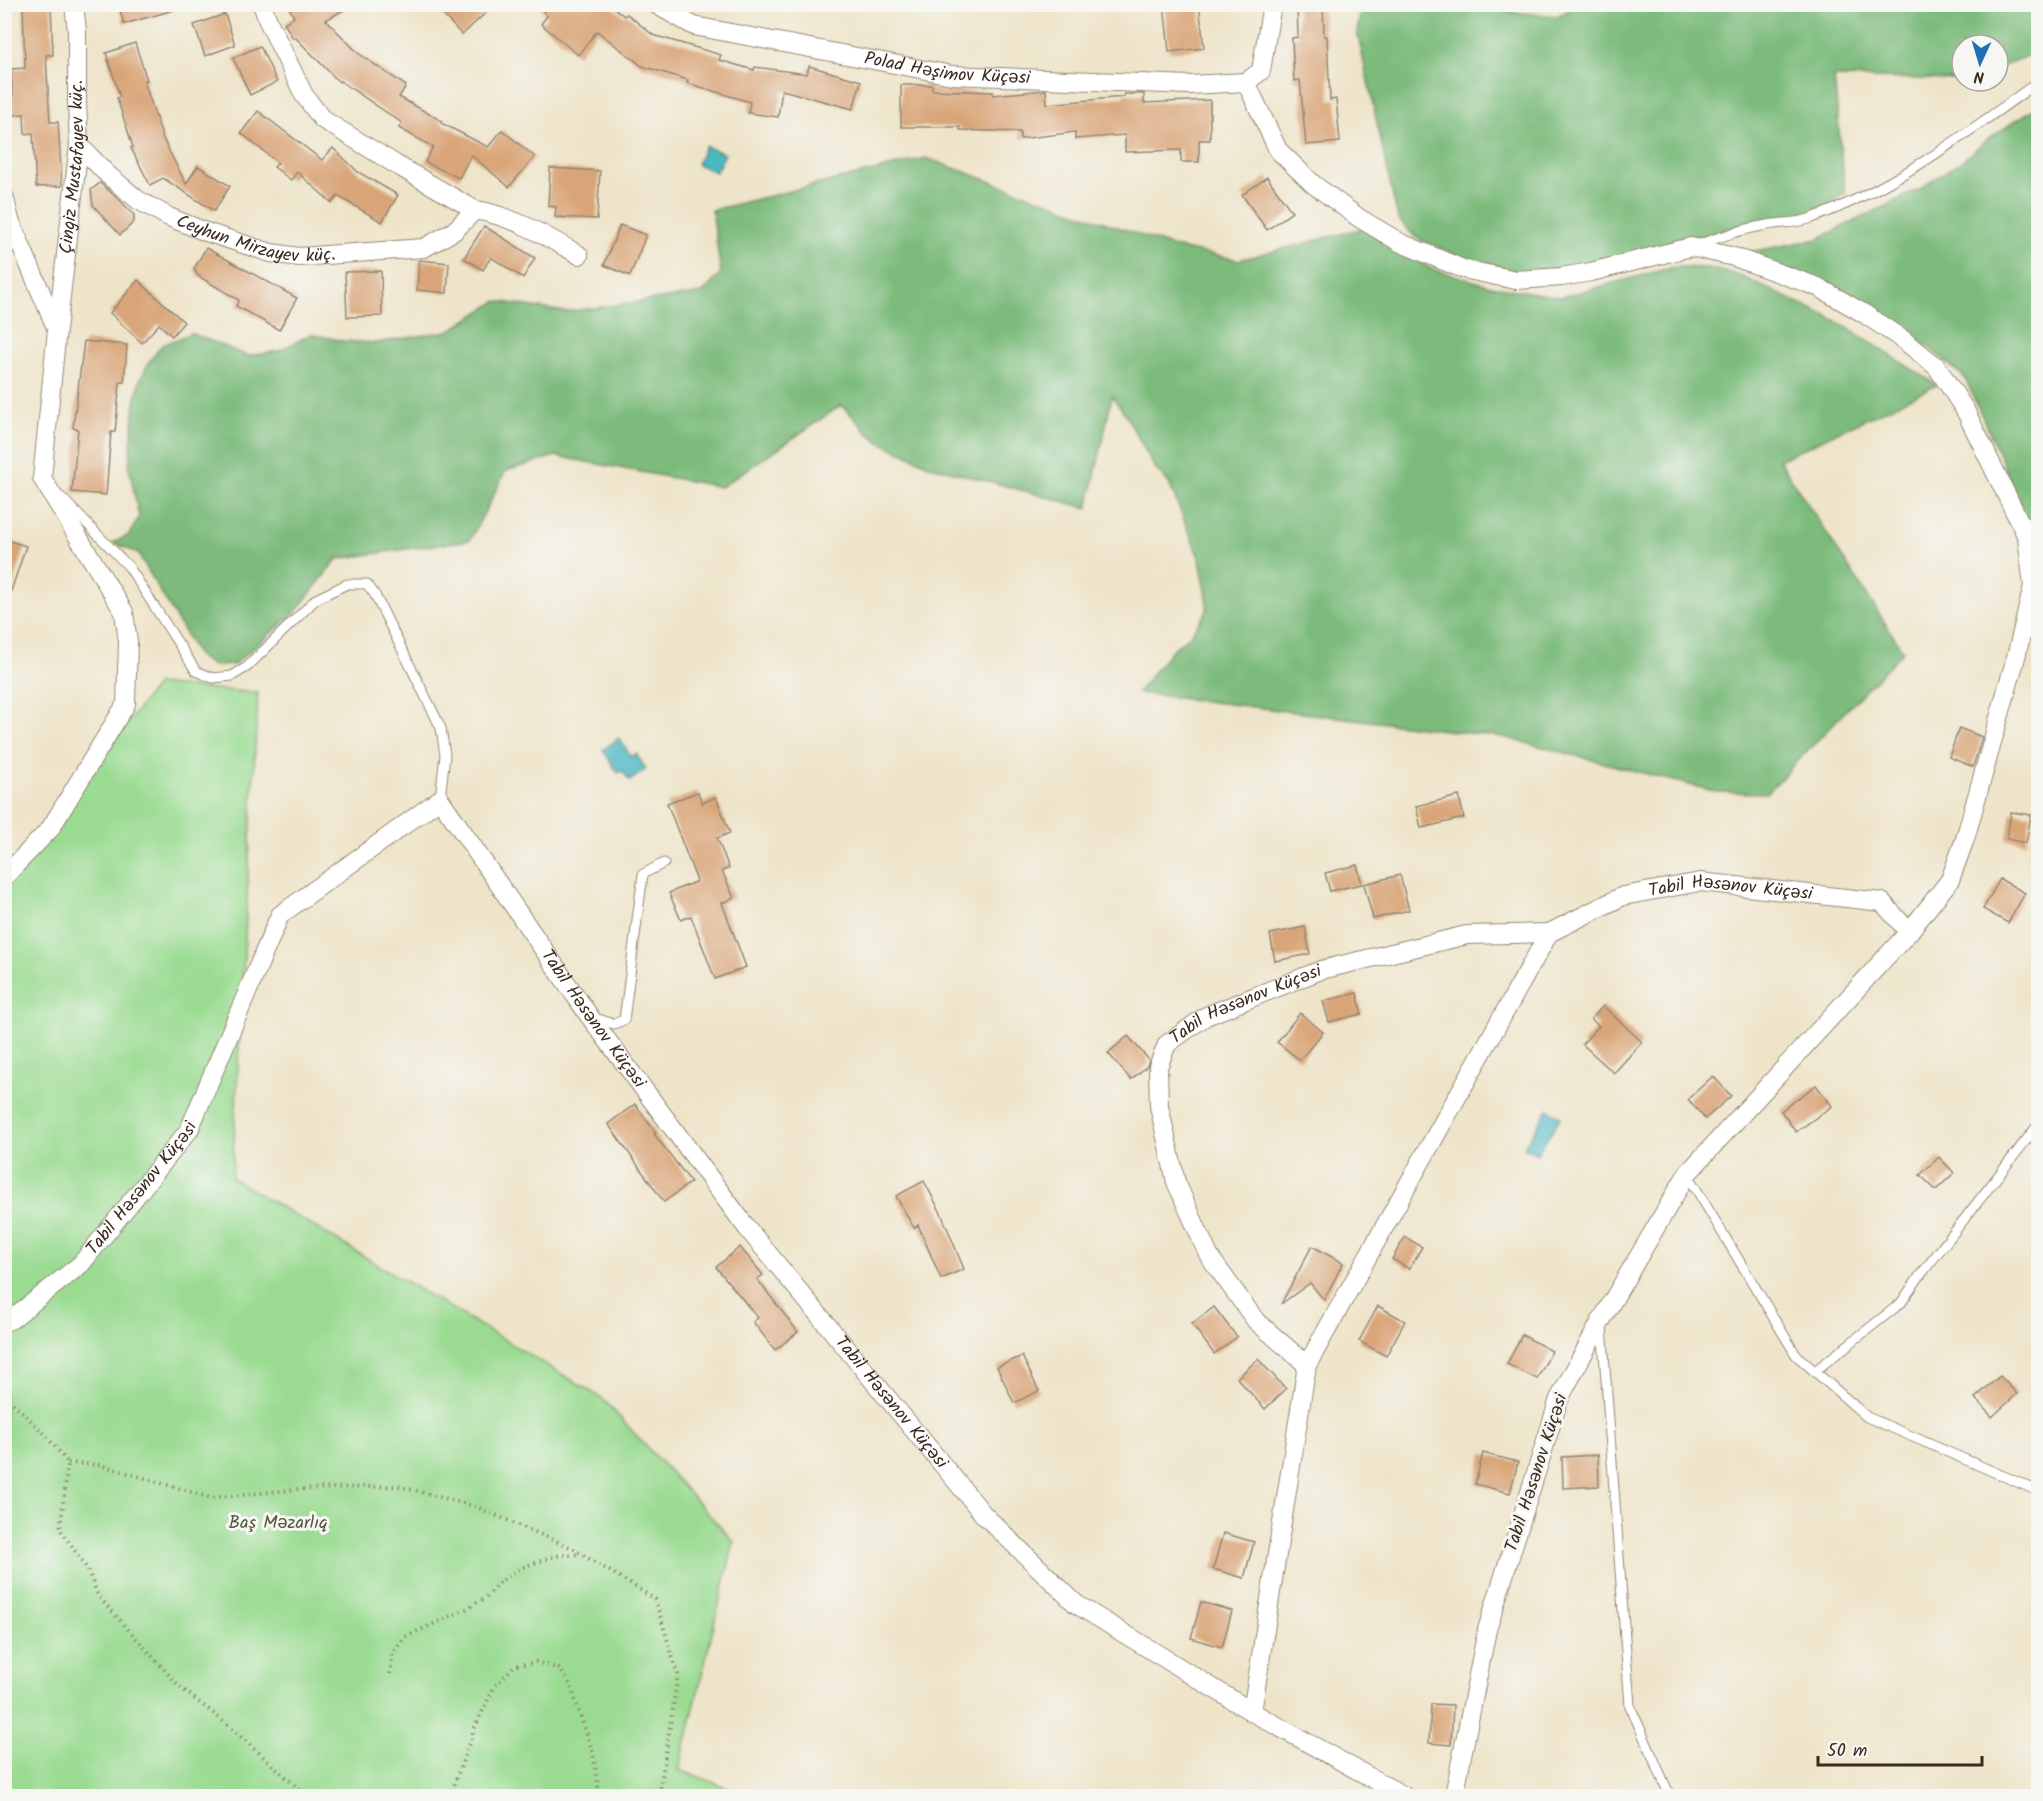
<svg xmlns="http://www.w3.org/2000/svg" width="2043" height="1801" viewBox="0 0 2043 1801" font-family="Kalam,sans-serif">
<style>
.green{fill:#9adb91;stroke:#6a8258;stroke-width:1.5}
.forest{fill:#7bbb7b;stroke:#5b724c;stroke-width:1.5}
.water{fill:#4ab8c2;stroke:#427170;stroke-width:1.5}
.building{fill:#d9a578}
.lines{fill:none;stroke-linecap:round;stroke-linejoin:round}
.service-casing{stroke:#948774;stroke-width:11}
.minor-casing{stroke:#948774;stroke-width:20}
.path{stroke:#948774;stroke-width:4;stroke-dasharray:1.5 4.5;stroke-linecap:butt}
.service{stroke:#fff;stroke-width:9}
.minor{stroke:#fff;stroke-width:18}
.labels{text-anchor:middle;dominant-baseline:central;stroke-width:6;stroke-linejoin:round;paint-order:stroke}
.street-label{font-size:18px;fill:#3b2a1e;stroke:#f6f6f2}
.park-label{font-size:18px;fill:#53563b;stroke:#f6f6f2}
</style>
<rect width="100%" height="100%" fill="#f6f6f2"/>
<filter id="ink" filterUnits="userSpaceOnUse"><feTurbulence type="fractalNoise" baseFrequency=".0167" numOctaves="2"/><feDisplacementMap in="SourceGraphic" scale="12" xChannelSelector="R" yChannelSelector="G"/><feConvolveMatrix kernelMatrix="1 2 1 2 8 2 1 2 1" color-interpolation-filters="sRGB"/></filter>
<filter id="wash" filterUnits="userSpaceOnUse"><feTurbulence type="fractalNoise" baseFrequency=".008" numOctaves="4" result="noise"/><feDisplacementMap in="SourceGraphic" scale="24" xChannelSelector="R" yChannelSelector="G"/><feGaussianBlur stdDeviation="1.35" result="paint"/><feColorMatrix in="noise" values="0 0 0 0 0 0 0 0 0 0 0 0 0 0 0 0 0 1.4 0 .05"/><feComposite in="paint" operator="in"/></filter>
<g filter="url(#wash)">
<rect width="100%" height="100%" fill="#eee4c9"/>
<path class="green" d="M157,684L258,693L232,1178L602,1398L734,1542L679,1770L751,1796H5L4,887Z"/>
<g class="forest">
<path d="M1362,4L1499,5L1513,12L1557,16L1582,4L2038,5V52L1998,68V45H1962V80L1834,77L1845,193L1811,215L1729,228L1597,266L1517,271L1467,259L1416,238L1398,219L1357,31Z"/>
<path d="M2038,106V542L1965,378L1908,330L1837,291L1738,254L1818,239L1920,189L1960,162L1988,139Z"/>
<path d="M926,158L1173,247L1239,260L1364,228L1429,268L1491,286L1561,297L1674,267L1707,268L1738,275L1835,320L1937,385L1779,460L1903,651L1767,793L1717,792L1503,737L1137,693L1170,652L1191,634L1207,611V597L1200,560L1169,483L1155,468L1124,412L1112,396L1088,508L931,466L878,441L868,433L842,405L721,487L555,456L506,471L470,540L337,559L294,614L233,665L213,666L198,656L138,553L113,543L129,535L139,517L129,467L135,403L140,380L149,362L162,345L191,333L248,356L279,351L311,334L343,341L376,343L449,331L497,301L565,312L703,293L721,273L712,210Z"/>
</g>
<g class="water">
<path d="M705,146L725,154L716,172L697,164Z"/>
<path d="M619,738L631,757L636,754L646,769L630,781L622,771L618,773L603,750Z"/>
<path d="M1548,1109L1561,1117L1537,1154L1524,1147Z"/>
</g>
<g id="blocks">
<g class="building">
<path d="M118,4H173L174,10L124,24Z"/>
<path d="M287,4H354L326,20L358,53L406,86L399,97L442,121L441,123L488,147L502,130L535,157L509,187L471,155L459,178L425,162L433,147L399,128L402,123L340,81L339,82L295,37L293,38L284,23L294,17Z"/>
<path d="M433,4H495L462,35Z"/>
<path d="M537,4H609L624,16L627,14L653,35L721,55L719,60L754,70L755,67L807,74L809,66L861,81L853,109L782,90L778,117L748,113L750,102L687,83L688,80L642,66L597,31L578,55L541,24L547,16Z"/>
<path d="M1164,4H1199L1204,48L1169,52Z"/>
<path d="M1297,4H1323L1324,36H1327L1330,100L1336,99L1340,142L1306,145L1300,80L1294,81L1292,38L1298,37Z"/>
<path d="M51,5L53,55H46L50,122H58L62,186L36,187L33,133L25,134L24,114L14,115L11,69L25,68L23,6Z"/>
<path d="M225,14L235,45L205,56L194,25Z"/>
<path d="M135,43L147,80L144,81L163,139L186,184L198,166L230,186L214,211L163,178L150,185L131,148L133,147L117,98L120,97L106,53Z"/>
<path d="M260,46L277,82L250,95L233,58Z"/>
<path d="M901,85H932V90L993,92V95L1046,90L1047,104L1124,97V94H1144V103L1210,100V140H1199V162H1181V150L1125,152V135L1075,139V132L1020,139V132L960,130V127H901Z"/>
<path d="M258,111L322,160L333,148L358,172L398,195L382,222L338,196L332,203L297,172L291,180L274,167L278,163L241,133Z"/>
<path d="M550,168L600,171L597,219L555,217L556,207L548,206Z"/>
<path d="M1267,177L1292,212L1267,230L1242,195Z"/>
<path d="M100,183L120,200L134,215V222L120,235L93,205L91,190Z"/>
<path d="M620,225L646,235L630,276L604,265Z"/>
<path d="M484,226L535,258L523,278L491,257L483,270L464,258Z"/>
<path d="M206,248L297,298L279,330L236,306L239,300L198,276L194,269Z"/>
<path d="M419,260L449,263L447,293L417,290Z"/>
<path d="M381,271L382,316L347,317L345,272Z"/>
<path d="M138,280L184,322L172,336L159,324L142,343L110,313Z"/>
<path d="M84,341L127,345L124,382H120L115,432H111L106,495L72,492L78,429L73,428Z"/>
<path d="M4,539L26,546L8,600L4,599Z"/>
<path d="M1959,728L1982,737L1973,767L1949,757Z"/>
<path d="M698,792L702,803L716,797L730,833L717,838L729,868L722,871L734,898L722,903L746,967L715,979L691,916L681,920L669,893L697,881L667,803Z"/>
<path d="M1459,796L1464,818L1421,828L1416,806Z"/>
<path d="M2011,812L2031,815L2026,843L2007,839Z"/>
<path d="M1357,865L1362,884L1330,891L1325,873Z"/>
<path d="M1400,875L1409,910L1373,919L1364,884Z"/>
<path d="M2000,879L2025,893L2008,923L1983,909Z"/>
<path d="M1305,927L1310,954L1275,961L1270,934Z"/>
<path d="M1357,993L1362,1014L1329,1022L1323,1001Z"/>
<path d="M1603,1006L1642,1042L1614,1073L1582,1044L1599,1026L1591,1019Z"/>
<path d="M1300,1013L1323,1032L1300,1060L1277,1042Z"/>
<path d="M1128,1036L1149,1060L1147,1066L1131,1080L1108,1053Z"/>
<path d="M1713,1076L1731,1096L1705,1119L1688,1099Z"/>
<path d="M1816,1085L1832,1106L1796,1132L1781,1111Z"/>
<path d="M635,1104L656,1133L654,1134L691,1182L664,1202L608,1124Z"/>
<path d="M1939,1157L1954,1173L1936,1190L1920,1175Z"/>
<path d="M924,1181L941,1213L964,1269L941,1279L918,1225L914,1228L896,1196Z"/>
<path d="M1405,1237L1422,1247L1409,1269L1392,1259Z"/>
<path d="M1312,1246L1343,1263L1324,1300L1310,1283L1281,1304Z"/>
<path d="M740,1247L763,1275L757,1279L798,1332L775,1350L753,1322L758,1318L716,1267Z"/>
<path d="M1378,1306L1405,1321L1386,1356L1359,1341Z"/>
<path d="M1214,1307L1237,1337L1214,1354L1192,1324Z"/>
<path d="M1522,1335L1552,1351L1537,1379L1507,1364Z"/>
<path d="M1022,1356L1039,1391L1014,1403L997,1367Z"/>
<path d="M1258,1359L1286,1389L1265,1409L1237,1378Z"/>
<path d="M2000,1376L2017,1394L1992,1417L1975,1398Z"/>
<path d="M1483,1453L1518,1462L1510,1493L1475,1484Z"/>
<path d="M1598,1455L1599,1486L1563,1488L1562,1457Z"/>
<path d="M1223,1533L1254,1542L1244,1578L1213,1569Z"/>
<path d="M1201,1602L1232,1611L1222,1647L1191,1638Z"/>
<path d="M1431,1704L1453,1705L1451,1745L1429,1743Z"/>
</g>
</g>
</g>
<g filter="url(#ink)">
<use href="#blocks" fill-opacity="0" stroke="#948774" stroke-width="1.5"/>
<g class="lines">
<defs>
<g id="service">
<path d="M1697,245C1720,237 1742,229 1767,225C1782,222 1797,224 1812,218C1895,188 1967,133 2038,82"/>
<path d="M61,497L129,567L196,671L213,678L232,676L247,667L316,599L347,584H367L375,595L441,728L445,755L440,799"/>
<path d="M592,1017L614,1024L624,1020L643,874L664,863"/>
<path d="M1687,1174L1796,1355L1867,1417L2038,1491"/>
<path d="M1602,1326L1630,1706L1670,1796"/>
<path d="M1815,1371L1901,1303L1919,1277L2038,1125"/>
</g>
<g id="minor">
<path id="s1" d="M655,4L694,26L952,75L1189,85L1246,82"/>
<path d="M1246,82L1278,150L1313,184L1359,218L1401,243L1463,269L1516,280L1561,277L1591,272L1691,247L1734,257L1818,287L1863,313L1905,341L1937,367L1965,410L2027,537L2033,586L2016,657L1965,839L1950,880L1909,932L1687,1174L1602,1319L1559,1399L1487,1630L1454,1796"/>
<path d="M1246,82L1261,71L1272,4"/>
<path id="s2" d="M79,145L108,175L138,200L169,217L206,232L271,253L299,257L424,248L454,231L475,210L395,164L322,119L304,95L268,21L262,4"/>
<path d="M4,196L10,220L57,330L42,478L124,612L128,642L126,704L50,829L4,877"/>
<path d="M475,210C513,216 546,236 579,255"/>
<path id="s3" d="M57,330L79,145L77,102V31L74,4"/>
<path id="s4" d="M4,1322L12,1319L81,1264L189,1130L280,915L440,799L590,1017L747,1228L984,1515L1076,1604L1252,1712L1404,1796"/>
<path id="s5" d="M1307,1365L1256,1321L1209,1256L1176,1182L1159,1106L1158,1067L1167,1044L1206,1016L1321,970L1467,935L1549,933"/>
<path id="s6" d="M1252,1712L1307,1365L1549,933L1623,896L1700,882L1882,902L1909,932"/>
</g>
</defs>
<use href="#service" class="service-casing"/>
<use href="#minor" class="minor-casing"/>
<g class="path">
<path d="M4,1395L43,1432L68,1463L60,1529L88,1570L98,1596L180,1687L228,1725L307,1796"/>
<path d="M68,1463L101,1465L211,1498L299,1489L398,1486L474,1506L572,1548L655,1599L678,1675L659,1796"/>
<path d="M390,1674L393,1652L405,1637L466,1609L485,1598L501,1581L521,1568L555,1556L581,1554"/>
<path d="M450,1796L475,1727L494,1687L514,1666L536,1662L560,1669L570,1684L593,1753L600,1796"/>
</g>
<use href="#service" class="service"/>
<use href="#minor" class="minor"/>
</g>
</g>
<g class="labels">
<g class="street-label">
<text stroke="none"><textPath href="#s1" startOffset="302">Polad Həşimov Küçəsi</textPath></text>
<text stroke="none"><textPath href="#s3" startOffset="164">Çingiz Mustafayev küç.</textPath></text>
<text stroke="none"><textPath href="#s2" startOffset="207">Ceyhun Mirzayev küç.</textPath></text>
<text stroke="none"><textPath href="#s6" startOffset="1038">Tabil Həsənov Küçəsi</textPath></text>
<text stroke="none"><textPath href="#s5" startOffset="459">Tabil Həsənov Küçəsi</textPath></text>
<text stroke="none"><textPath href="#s4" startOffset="968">Tabil Həsənov Küçəsi</textPath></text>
<text stroke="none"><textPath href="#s4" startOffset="194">Tabil Həsənov Küçəsi</textPath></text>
<text stroke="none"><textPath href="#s4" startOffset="1454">Tabil Həsənov Küçəsi</textPath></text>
<text transform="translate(1537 1473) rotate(-72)">Tabil Həsənov Küçəsi</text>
</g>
<g class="park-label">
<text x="278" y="1523">Baş Məzarlıq</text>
</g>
</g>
<rect width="2043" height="1801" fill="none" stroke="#f6f6f2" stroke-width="24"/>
<g transform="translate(1980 63) rotate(184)"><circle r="28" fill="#f6f6f2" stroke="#aba49d" stroke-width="1.5"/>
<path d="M0-4.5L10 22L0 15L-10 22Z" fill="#1f6fb2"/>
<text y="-9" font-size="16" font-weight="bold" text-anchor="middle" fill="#3b2a1e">N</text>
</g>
<path d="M1818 1756v9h164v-9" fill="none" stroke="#3b2a1e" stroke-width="3"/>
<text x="1827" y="1756" font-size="18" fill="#3b2a1e" stroke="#f6f6f2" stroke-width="4.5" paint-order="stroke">50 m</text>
</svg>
